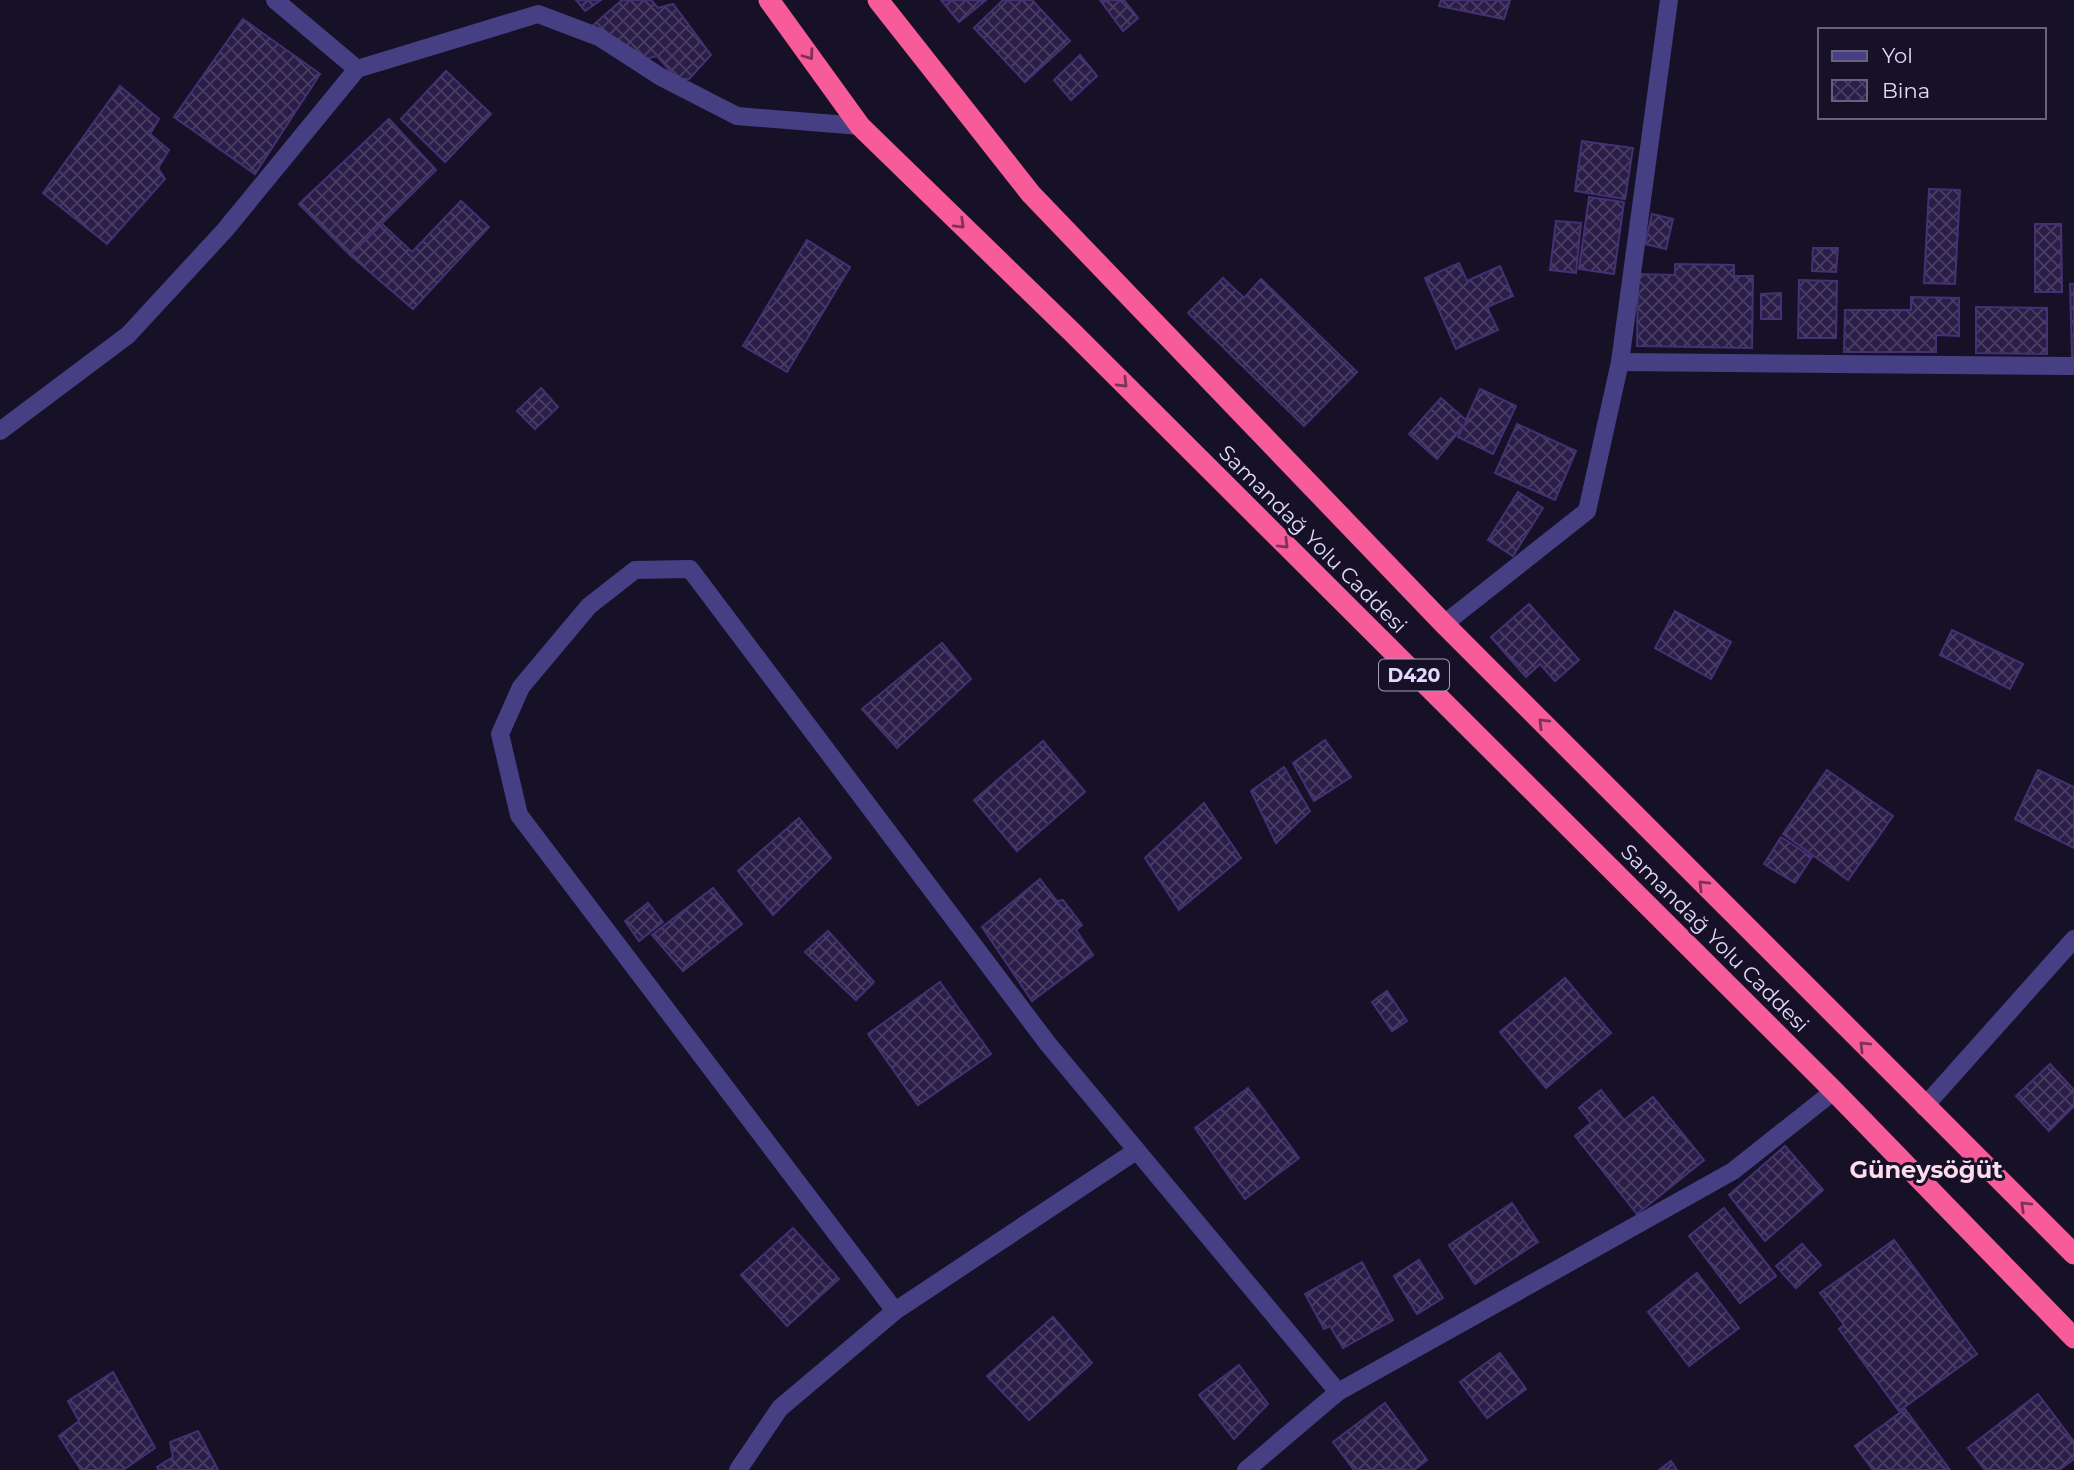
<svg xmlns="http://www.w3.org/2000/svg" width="2074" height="1470" viewBox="0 0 2074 1470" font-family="Montserrat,sans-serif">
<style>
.building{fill:url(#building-cross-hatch);stroke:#443173;stroke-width:2}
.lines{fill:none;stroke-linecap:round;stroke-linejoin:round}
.minor{stroke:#473f84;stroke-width:18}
.highway{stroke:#f75b99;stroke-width:21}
.oneway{stroke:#7c325b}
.labels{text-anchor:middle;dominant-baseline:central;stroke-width:6;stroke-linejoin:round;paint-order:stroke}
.shield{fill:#171128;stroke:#a49ebd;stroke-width:2}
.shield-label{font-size:19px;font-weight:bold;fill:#e1dafd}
.street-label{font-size:21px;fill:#e1dafd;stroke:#171128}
.quarter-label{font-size:24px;font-weight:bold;fill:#fddcee;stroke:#171128}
</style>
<defs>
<pattern id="building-cross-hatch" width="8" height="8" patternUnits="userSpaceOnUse" patternTransform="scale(1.75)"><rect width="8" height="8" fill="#2a1e48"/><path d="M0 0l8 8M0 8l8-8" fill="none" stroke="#493e63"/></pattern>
</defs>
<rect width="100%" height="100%" fill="#171128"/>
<g class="building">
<path d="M576,0H601L585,11Z"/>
<path d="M622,0H651L658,8L673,4L711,55L689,79H677L657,56L646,59L592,26Z"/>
<path d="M941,0H986L959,22Z"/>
<path d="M1003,0H1032L1070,41L1025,82L974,28Z"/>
<path d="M1100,0H1124L1138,18L1123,31Z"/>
<path d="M1441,0H1510L1504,19L1439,6Z"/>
<path d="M243,19L320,74L255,174L174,117Z"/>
<path d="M1080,55L1097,76L1071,100L1054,80Z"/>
<path d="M446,71L491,114L445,162L401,119Z"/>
<path d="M120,86L159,119L150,134L169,150L158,168L165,179L107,244L43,193Z"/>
<path d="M389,119L436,170L350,255L299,204Z"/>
<path d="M1582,141L1633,148L1625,199L1575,191Z"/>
<path d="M1929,189L1960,190L1955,284L1924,283Z"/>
<path d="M1589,197L1624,202L1614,274L1579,269Z"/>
<path d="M461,201L489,227L413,309L350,255L382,224L412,252Z"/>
<path d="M1652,214L1673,219L1666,249L1645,244Z"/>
<path d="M1556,221L1581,223L1576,273L1550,270Z"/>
<path d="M2035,224H2061L2062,292H2035Z"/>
<path d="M807,240L850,267L787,372L743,346Z"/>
<path d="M1813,248H1838L1836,272L1812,271Z"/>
<path d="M1459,263L1467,281L1500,266L1513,296L1487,307L1498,330L1456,349L1425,278Z"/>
<path d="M1675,264L1734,265V276H1753L1752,348L1637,346L1638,274L1675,275Z"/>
<path d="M1223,278L1244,298L1261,279L1357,372L1304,426L1188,313Z"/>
<path d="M1799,280L1837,281L1836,338H1798Z"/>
<path d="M2070,284H2074V356H2072Z"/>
<path d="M1781,293V319H1761V294Z"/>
<path d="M1911,297L1959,298V336L1936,335V352H1844L1845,310H1911Z"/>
<path d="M1976,307L2047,308V354L1976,353Z"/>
<path d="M541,388L558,407L535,429L517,411Z"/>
<path d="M1480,389L1516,406L1493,454L1458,437Z"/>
<path d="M1441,398L1467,421L1437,459L1409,434Z"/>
<path d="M1517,424L1576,451L1555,500L1495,473Z"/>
<path d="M1518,492L1543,508L1513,556L1488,540Z"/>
<path d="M1529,604L1579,660L1555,681L1540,664L1526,677L1491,637Z"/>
<path d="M1675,611L1731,642L1711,679L1655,648Z"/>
<path d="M1952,630L2023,664L2010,689L1940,655Z"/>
<path d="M942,643L971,679L897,748L862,709Z"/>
<path d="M1325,740L1351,777L1314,801L1293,763Z"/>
<path d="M1043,741L1085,792L1017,851L974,800Z"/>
<path d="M1284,767L1310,811L1276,843L1251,791Z"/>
<path d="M1827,770L1893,816L1848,880L1783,834Z"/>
<path d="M2038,770L2074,787V848L2015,819Z"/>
<path d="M1204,803L1241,858L1179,910L1145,858Z"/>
<path d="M799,818L831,858L773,915L738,871Z"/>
<path d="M1781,837L1812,857L1795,883L1764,864Z"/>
<path d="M1040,879L1057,901L1063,900L1082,925L1076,930L1093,955L1032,1001L982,927Z"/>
<path d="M713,888L742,924L683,971L652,935Z"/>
<path d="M648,903L663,922L639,941L625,921Z"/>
<path d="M828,931L874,982L856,1000L805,952Z"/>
<path d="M1565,978L1611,1033L1546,1088L1500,1032Z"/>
<path d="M940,982L991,1054L918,1105L868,1034Z"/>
<path d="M1387,991L1407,1021L1392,1031L1372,1002Z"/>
<path d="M2050,1064L2074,1090V1106L2049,1131L2016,1096Z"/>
<path d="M1248,1088L1299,1158L1245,1199L1195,1128Z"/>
<path d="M1601,1090L1624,1120L1653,1097L1704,1160L1637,1214L1575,1136L1591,1123L1579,1108Z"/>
<path d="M1785,1146L1823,1190L1765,1241L1729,1195Z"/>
<path d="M1512,1203L1538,1242L1475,1284L1449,1245Z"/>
<path d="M1724,1208L1776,1276L1740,1303L1689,1236Z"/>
<path d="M793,1228L839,1279L787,1326L741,1275Z"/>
<path d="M1894,1240L1977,1354L1899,1411L1839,1329L1844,1325L1820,1293Z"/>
<path d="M1802,1244L1821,1265L1796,1288L1776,1266Z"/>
<path d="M1419,1260L1443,1298L1417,1314L1394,1276Z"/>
<path d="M1362,1262L1393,1320L1343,1348L1330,1326L1324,1329L1305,1294Z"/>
<path d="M1697,1273L1739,1328L1689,1366L1648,1312Z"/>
<path d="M1053,1317L1092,1363L1029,1420L987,1376Z"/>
<path d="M1500,1353L1526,1389L1487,1418L1460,1382Z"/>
<path d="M1239,1365L1268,1404L1234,1439L1199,1395Z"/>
<path d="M113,1372L155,1448L123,1470H81L59,1436L79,1421L68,1401Z"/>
<path d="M2038,1394L2074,1442V1459L2059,1470H1985L1968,1448Z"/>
<path d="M1385,1403L1427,1460L1414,1470H1354L1333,1442Z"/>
<path d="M1905,1409L1950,1470H1873L1855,1446Z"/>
<path d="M198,1431L218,1470H159L157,1467L173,1457L170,1442Z"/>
<path d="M1671,1461L1677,1470H1659Z"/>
</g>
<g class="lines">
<g class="minor">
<path d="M275,0L357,69"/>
<path d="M1620,362L2074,366"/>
<path d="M0,431L128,335L225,230L357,69L538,14L599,37L661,77L737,116L860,126"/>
<path d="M1444,624L1587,511L1620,362L1669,0"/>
<path d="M1924,1107L2074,939"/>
<path d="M895,1311L519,815L500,734L521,687L589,606L635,570L690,569L1048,1044L1338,1392"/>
<path d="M738,1470L780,1408L895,1311L1136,1151"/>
<path d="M1246,1470L1338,1392L1733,1171L1834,1091"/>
</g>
<g class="highway">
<path d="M769,0L860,126L1073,333L1834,1091L2074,1338"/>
<path d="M878,0L1031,194L1444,624L2074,1254"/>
</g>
</g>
<defs><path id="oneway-chevron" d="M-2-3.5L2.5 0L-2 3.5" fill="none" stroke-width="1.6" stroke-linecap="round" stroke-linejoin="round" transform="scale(1.75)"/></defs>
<g class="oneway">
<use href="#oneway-chevron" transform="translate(809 55) rotate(54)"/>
<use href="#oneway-chevron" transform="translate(960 224) rotate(44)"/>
<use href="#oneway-chevron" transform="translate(1123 383) rotate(45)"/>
<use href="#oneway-chevron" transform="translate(1284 544) rotate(45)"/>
<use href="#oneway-chevron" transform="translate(1543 723) rotate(-135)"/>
<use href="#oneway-chevron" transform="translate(1703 885) rotate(-135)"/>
<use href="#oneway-chevron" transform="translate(1864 1046) rotate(-135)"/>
<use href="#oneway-chevron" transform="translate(2025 1206) rotate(-136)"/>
</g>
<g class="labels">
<rect class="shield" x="1379" y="659.5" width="70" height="31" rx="5"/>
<g class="shield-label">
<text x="1414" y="675">D420</text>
</g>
<g class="street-label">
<text transform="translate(1313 539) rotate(45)">Samandağ Yolu Caddesi</text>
<text transform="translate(1715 938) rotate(45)">Samandağ Yolu Caddesi</text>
</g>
<g class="quarter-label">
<text x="1926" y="1169">Güneysöğüt</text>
</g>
</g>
<rect x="1818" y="28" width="228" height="91" fill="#171128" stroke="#68617d" stroke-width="2"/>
<rect x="1832" y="51" width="35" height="10" fill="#473f84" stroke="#68617d" stroke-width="2"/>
<text x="1882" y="63" font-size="21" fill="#e1dafd">Yol</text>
<rect x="1832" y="80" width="35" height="21" fill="url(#building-cross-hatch)" stroke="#68617d" stroke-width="2"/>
<text x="1882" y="98" font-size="21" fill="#e1dafd">Bina</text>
</svg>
